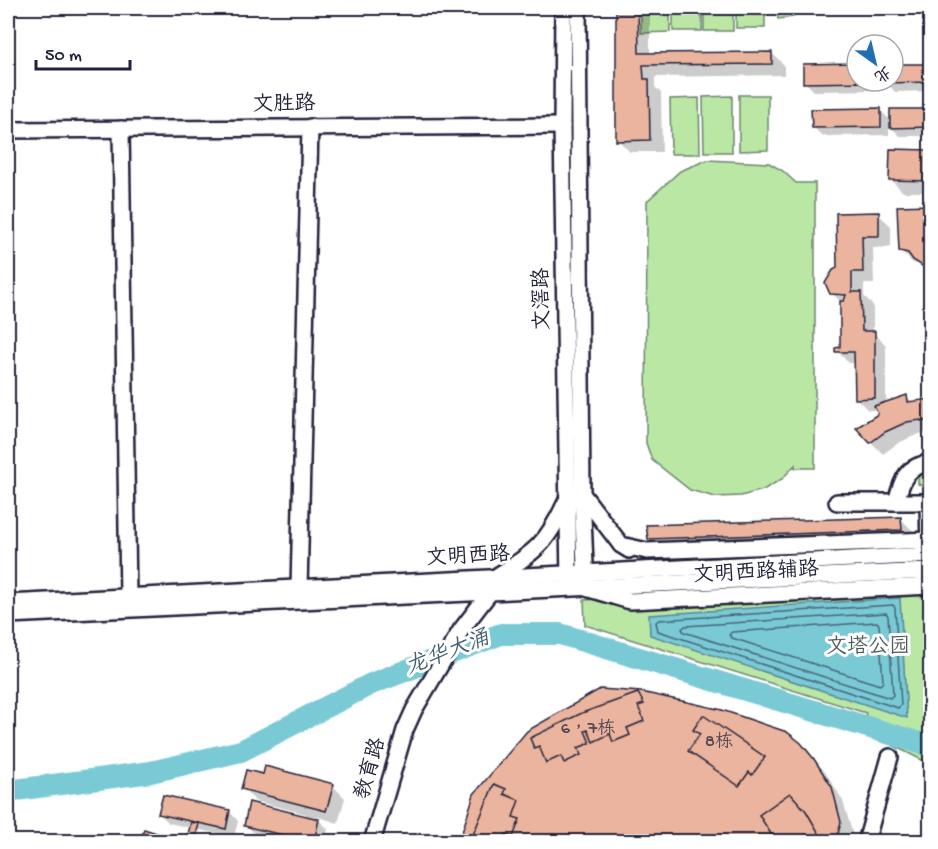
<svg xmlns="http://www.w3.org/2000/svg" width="938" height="849" viewBox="0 0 938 849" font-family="'Gochi Hand','LXGW WenKai TC',sans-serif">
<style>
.green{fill:#bbe7a5;stroke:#6e8470;stroke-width:1.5}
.water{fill:#7acad6;stroke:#578798;stroke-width:1.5}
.shadow{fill:#0003;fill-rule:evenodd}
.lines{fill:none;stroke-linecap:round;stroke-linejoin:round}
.shore{stroke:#456579;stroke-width:1.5}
.river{stroke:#7acad6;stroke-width:22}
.building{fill:#eab49e;stroke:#22223b;stroke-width:1.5}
.minor-casing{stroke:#22223b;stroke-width:20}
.minor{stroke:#fff;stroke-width:15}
.labels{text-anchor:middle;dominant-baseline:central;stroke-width:6;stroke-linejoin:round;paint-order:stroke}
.number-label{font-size:18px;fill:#544654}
.street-label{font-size:21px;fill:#22223b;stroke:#fff}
.park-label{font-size:21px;fill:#505d5b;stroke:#fff}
.water-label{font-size:22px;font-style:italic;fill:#415d71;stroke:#fff}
</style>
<rect width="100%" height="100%" fill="#fff"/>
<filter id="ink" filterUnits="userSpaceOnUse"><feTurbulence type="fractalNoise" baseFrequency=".0167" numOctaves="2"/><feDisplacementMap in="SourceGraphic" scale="12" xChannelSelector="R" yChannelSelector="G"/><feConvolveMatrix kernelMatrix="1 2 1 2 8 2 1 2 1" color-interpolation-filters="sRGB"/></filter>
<g filter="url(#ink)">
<g class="green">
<path d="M641,8H670V32L641,33Z"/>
<rect x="673" y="8" width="29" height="23"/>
<rect x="704" y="8" width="29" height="23"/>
<rect x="736" y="8" width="29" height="20"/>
<path d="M776,8H792L793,17L778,19Z"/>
<path d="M739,95H768V150L739,151Z"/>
<path d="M732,96V152H704L703,97Z"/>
<path d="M699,98L700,154H671L670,99Z"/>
<path d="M707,160L769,163L783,171L796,183H815V468H795V465L782,479L763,490L741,496L715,497L690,490L652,460L646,443L647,201L680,171Z"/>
<path d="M930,472V486L926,487L918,484V477L923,473Z"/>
<path d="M930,582V764L862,730L866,713L585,625L584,600Z"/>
</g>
<path class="water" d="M900,598L907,718L650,635L649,615Z"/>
<g class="shadow">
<path d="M617,8H650V55L772,53L784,65V75L655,77V87L661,93L662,152H630L618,140Z"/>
<path d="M857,65V81H881V90L814,91L805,82Z"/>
<path d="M930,65V91L895,92L886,82L893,81V66Z"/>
<path d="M880,110L891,121V111L930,110V136H900L889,125V135L822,136L813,127Z"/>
<path d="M891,151L930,152V192H903L890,179Z"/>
<path d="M930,206V274L918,264L913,263L901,251L899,208Z"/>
<path d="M878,214L891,226V247L873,248L874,284H864V296L873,305V332L886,345V403L907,397L913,403L930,401V432L919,434L898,443L883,454L871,442L880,414L878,410H868L856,398V363H849L837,351L842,349V303L832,293L838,268ZM838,293L854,295L853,297L838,296Z"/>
<path d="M901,519L913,531V542L662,550L649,538Z"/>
<path d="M800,744L826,773L843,801L853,835L851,842H461Z"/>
<path d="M333,786L345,798L338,823L315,816L328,829L325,842H276L277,840L255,834L246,825L305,817L306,814L255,801L243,788Z"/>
<path d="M229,811L238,821L234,837L200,830L197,842H187L191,828L169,823L160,814Z"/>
</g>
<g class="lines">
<g class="shore">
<path d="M893,605L895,608L901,705L898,708L658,631L656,622L659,620Z"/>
<path d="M886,613L888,616L893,695L890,698L684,632L682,629L685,626Z"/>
<path d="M877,622L879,625L883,682L880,685L732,638L729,635L732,632Z"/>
</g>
<path class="river" d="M8,791L151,772L241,751L371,684L501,634H560L930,746"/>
</g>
<g class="building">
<path d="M616,8H638L639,53L772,52V64L643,65L644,79H649L650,140L616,141Z"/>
<path d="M857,63V81L872,82L803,83V64Z"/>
<path d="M893,64H930V82L885,83V81H893Z"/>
<path d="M881,108V127L812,128L811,109Z"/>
<path d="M890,109H930V127L890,128Z"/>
<path d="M890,149L930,150V181L889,180Z"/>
<path d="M930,205V266L924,267L913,260L908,253L899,251L897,206Z"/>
<path d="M879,212V236H862L863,272H852V292H861L862,331H875V398L855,399L854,352H835V348L840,347V301H844L846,295L830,294L825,283L833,270L837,268L836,213Z"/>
<path d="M907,395L908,402L930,399V421H921V420L907,422L885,432L870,443L856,428L878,414L874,406Z"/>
<path d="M901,517L902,530L648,539L646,525Z"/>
<path d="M600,689L641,692L696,704L722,710L787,732L801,743L814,759L832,787L841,822L836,842H459L474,794L527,731Z"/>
<path d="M638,693L644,704L638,706L644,721L627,728L630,735L613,742L610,734L593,742L588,730L585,731L590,743L578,748L581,755L564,763L561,756L546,763L539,746L534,748L530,738L582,713Z"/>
<path d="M703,715L765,757L752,775L749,772L739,786L688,751L700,734L693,730Z"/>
<path d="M265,766L334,784L326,811L241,789L246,770L263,774Z"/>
<path d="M494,784L506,789L504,794L519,800L513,817L520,819L513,837L506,834L503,842H470Z"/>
<path d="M790,793L806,811L824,842H777L771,834L759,815Z"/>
<path d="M163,795L230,810L226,829L158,814Z"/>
<path d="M249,802L319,819L314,842L244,826Z"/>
<path d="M191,822L199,824L194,842H186Z"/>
<path d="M144,829L185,842H140Z"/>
<path d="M277,834L285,836L284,842H275Z"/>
</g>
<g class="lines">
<defs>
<g id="minor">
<path d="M563,8L562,126L569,583"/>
<path d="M578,8L582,493L586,588L630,601L930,586"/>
<path d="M121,129L128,597"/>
<path d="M8,130L562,126"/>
<path d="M583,495L621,545L629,550"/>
<path d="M837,502H928"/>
<path d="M896,502C902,481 905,466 930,463"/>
<path d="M621,545L647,551L930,540"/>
<path d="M929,549L928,502H930"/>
<path d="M497,576C536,551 546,545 566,502"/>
<path d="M299,589L310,127"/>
<path d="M8,603L930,555"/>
<path d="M8,615L930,571"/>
<path d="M372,842L405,730L414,710L461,630L491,591"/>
<path d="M866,842L890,757"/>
</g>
</defs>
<use href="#minor" class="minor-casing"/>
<use href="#minor" class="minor"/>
</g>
</g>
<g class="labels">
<g class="number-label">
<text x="588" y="729">6，7栋</text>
<text x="719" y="742">8栋</text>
</g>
<g class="street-label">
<text transform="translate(284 106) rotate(-1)">文胜路</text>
<text transform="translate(544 299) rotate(-91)">文滘路</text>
<text transform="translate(468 558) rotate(-3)">文明西路</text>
<text transform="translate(756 574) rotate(-3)">文明西路辅路</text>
<text transform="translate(372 769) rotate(-74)">教育路</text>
</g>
<g class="park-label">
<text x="868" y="648">文塔公园</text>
</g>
<g class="water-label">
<text transform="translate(448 654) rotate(-21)">龙华大涌</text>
</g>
</g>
<rect width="938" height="849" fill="none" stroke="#fff" stroke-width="30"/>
<rect x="15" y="15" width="908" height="819" fill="none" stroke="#22223b" stroke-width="2" filter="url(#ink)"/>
<g transform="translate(875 63) rotate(146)"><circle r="28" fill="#ffffff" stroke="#a7a7b1" stroke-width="1.5"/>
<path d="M0-4.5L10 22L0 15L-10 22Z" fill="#1f6fb2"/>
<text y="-9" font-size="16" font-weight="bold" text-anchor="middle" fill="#22223b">北</text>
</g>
<path d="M36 60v9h94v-9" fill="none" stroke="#22223b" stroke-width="3"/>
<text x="45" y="60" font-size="18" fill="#22223b" stroke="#ffffff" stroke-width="4.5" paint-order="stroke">50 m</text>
</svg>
